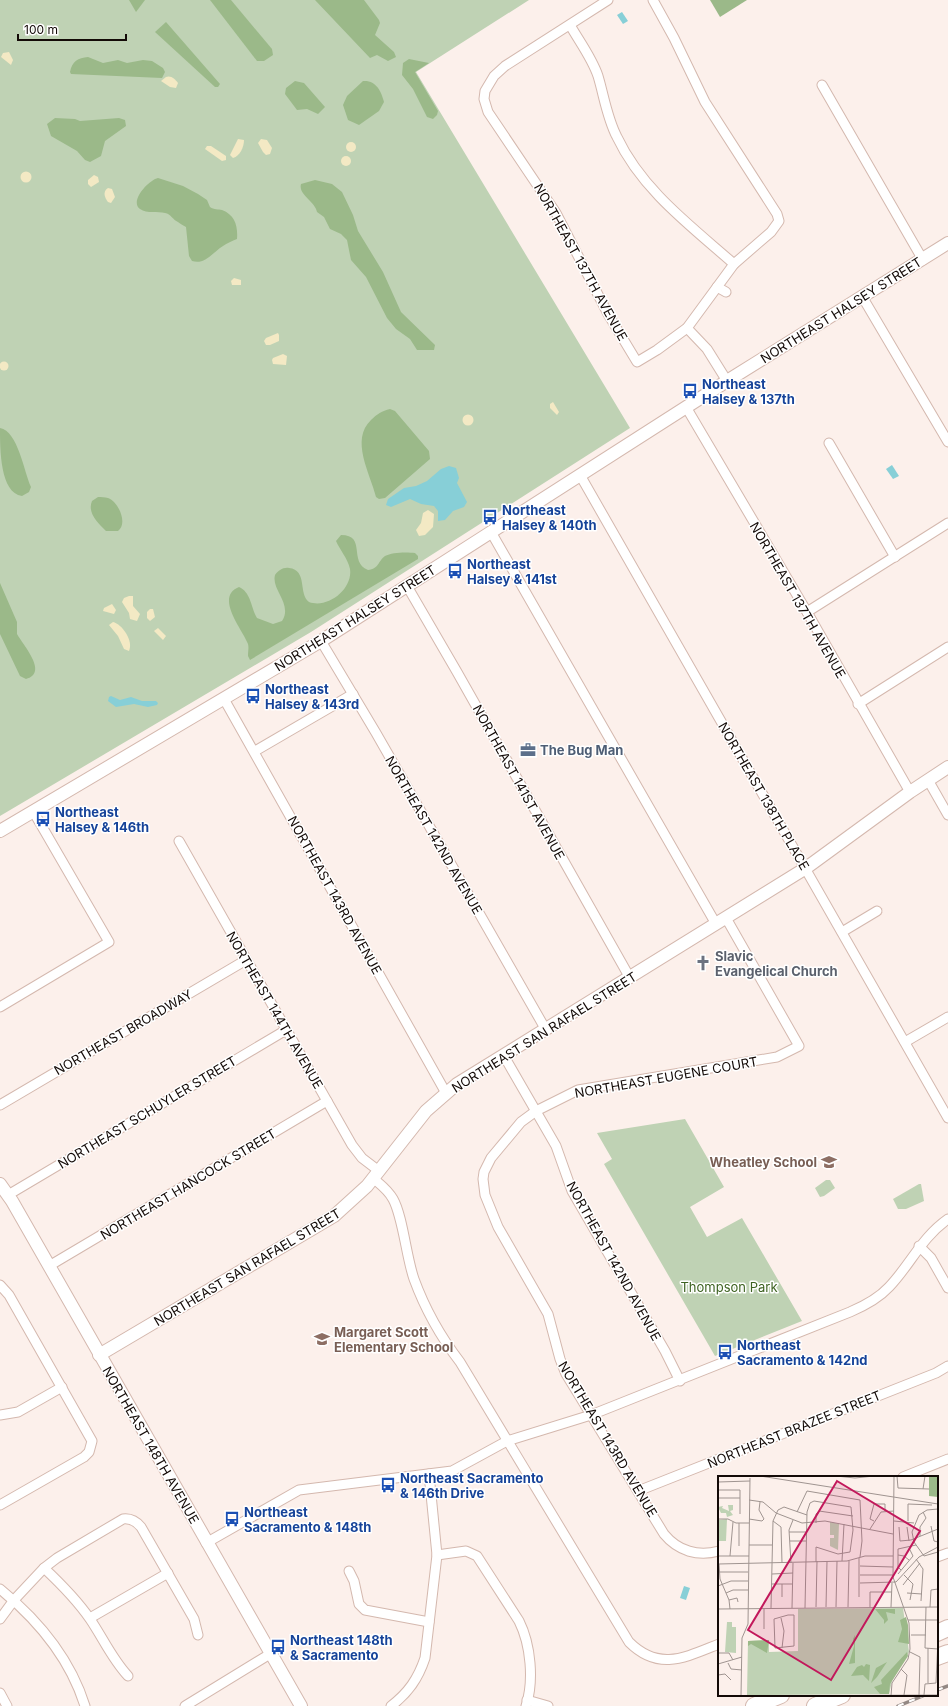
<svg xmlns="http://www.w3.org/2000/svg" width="948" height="1706" viewBox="0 0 948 1706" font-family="Inter,sans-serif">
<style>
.green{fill:#bfd2b4}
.forest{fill:#9bb989}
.sand{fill:#f3e9c4}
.water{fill:#87cfd7}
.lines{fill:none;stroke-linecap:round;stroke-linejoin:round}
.street-casing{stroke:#d4b8ae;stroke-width:11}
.secondary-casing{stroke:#d4b8ae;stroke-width:14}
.highway-casing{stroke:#d4b8ae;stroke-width:18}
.street{stroke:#fff;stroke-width:9}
.secondary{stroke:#fff;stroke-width:12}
.highway{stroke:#fff;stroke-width:16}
.rail-casing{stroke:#938884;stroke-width:3.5}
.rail{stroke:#fff;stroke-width:2;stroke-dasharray:6;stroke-linecap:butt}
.labels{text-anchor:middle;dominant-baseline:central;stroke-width:3;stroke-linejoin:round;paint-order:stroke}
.street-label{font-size:13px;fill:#130a07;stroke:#fff}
.transit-label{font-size:13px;font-weight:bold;fill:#164399;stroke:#fff;text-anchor:start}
.service-label{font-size:13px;font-weight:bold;fill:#4e5e75;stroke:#fff;text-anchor:start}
.worship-label{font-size:13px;font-weight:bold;fill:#5b616d;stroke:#fff;text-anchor:start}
.education-label{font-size:13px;font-weight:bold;fill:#785e54;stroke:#fff;text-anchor:end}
.park-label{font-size:13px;fill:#3e6322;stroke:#fff}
.inset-road{fill:none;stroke:#9f9490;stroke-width:1}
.view{fill:#c2185b;fill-opacity:0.15;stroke:#c2185b;stroke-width:2}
.inset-edge{fill:none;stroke:#130a07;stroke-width:2}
</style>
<rect width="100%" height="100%" fill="#fcf0eb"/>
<g class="green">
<path d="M0,0H529L416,72L630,428L311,632L0,816Z"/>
<path d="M685,1119L724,1187L690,1207L707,1237L742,1218L802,1321L715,1356L604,1164L612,1159L597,1133Z"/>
<path d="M826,1180H830L835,1188L824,1196L820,1197L815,1188Z"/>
<path d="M919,1184H921L924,1201L906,1209H898L893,1199Z"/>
</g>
<g class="forest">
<path d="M129,0H145L136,12Z"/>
<path d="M210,0H231L272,49L273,55L264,61H257Z"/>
<path d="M315,0H364L379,20L380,23L375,35L394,52L396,57L388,61L377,55L370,58Z"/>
<path d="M710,0H747L720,17Z"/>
<path d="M166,22L220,84L218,87H215L155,32Z"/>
<path d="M88,57L103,63L118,60L127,63L143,60L152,61L163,68L165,72L162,78L71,74L70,72C72,61 78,58 88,57Z"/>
<path d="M409,59L429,63L415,72L438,111L437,115L433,119L427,117L413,89L402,75L403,63Z"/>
<path d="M295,81L304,83L325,107L318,114L307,109L297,110L285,94L286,88Z"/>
<path d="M363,81C376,80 381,91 384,102L379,111L359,125L348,120L343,105L347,96Z"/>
<path d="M55,118L75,119L80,121L119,118L125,120L126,126L105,141L101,156L90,162L85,160L77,151L51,136L47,124Z"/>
<path d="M158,178L183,186L198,194L207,200L210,207C214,210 218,209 222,210C235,215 238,226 237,239C232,241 227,243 223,246C212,253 205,265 192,261L189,256L186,227C183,225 180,224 178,222C173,220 171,214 165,213C158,211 147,214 140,209C129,201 149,180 158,178Z"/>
<path d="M315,180L332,184L342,192L353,215L358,231L383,272L401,312L435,345L434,350H417L410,339L396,329L387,318L366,277L351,260L347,240L341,234L330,229L324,217L317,212C315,201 298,195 301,184Z"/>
<path d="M390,409L395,411L429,451L430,459L385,498L379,499L376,497C370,473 350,440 371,420C377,414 382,411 390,409Z"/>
<path d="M0,428C18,431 24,472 31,487L29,492L22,496C0,493 0,449 0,428Z"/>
<path d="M98,497C101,497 105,497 108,498C119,502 128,524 118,531H106C98,523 87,513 92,501Z"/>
<path d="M341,535C367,535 348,562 368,570C379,569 378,561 385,556C392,552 407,552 415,553L418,556V559L250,660L248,656C248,651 249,648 248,644C243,630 214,597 239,587C251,592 251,608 257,618L273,624L282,621C293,604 271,590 275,575C278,571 283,567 289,568C308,570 298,594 309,602C328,609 353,589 350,569C348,559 340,550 336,541Z"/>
<path d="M0,583L17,622V634C23,645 49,673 26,679L20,676L0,634Z"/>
</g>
<g class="sand">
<path d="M9,52L13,60L11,65L1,57L3,53Z"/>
<path d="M166,77C171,75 175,79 178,83L176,88L170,87L161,81Z"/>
<path d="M238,139L244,140C244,147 240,156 233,158L230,155Z"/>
<path d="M261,139L267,140L272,148L270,154L266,155L263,152L258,143Z"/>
<circle cx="351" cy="147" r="5"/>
<path d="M207,146H211L226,156V160L222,161L205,149Z"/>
<circle cx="346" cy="161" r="5"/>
<circle cx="26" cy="177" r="5.5"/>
<path d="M94,175L98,177L99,182L91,187L88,184V180Z"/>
<path d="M108,188L112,189L115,197L111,203L108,202C105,198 102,192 108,188Z"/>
<path d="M234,278L241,280V285H232L231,281Z"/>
<path d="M278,333L279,335V341L270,345H266L264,341L266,338Z"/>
<path d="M283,354L287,356L286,365L273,364L272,360L273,358Z"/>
<circle cx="4" cy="366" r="4.5"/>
<path d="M553,402L559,412L557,415L550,408V404Z"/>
<circle cx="468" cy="420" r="5.5"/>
<path d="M428,510L434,514L433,527L425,535L419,536L416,530L421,523L423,513Z"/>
<path d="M129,596H133V606L140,614L137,621L130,619L129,613L122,602L124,598Z"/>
<path d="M112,604L116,610L114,614L103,611L104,608Z"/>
<path d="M150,609H153L155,617L150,621L147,618V612Z"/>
<path d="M113,622C122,624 134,641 129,651L124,649L118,636L109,625Z"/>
<path d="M158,628L166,636L163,640L154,631Z"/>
</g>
<g class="water">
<path d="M622,12L628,21L623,24L617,15Z"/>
<path d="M892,465L899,476L893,479L886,469Z"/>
<path d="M449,466L456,468L459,478L457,483L467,502L464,507L453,511L445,520L438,521V511L434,506L421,504L410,499L391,507L386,505L388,499L404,488L416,486L427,481L441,469Z"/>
<path d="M111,696L120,700L131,697L142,701H156L158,703L157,705L148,707L134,704L116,707L108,701L109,697Z"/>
<path d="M684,1586L690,1588L686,1600L680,1598Z"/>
</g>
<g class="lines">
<defs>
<g id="street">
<path d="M608,0L505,66L494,76L485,91L484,99L488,112L556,213L608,314L637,362L657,350L687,328L734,264L771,232L779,221L777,214L705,102L674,38L653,0"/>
<path d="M570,25C579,41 592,58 598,76C604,96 607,118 617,137C642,190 691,226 734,264"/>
<path d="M822,85L923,260"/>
<path d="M717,287L726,292"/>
<path d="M863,298L948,442"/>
<path d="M687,328L707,349L727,381"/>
<path d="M686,407L807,612L910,792"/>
<path d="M829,443L895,557"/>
<path d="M580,475L948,1118"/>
<path d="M491,532L716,924"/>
<path d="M407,586L457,672L630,978"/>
<path d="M807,612L948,523"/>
<path d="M321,641L376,733L546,1030"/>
<path d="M224,699L446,1093"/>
<path d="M858,704L948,647"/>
<path d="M255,751L353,694"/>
<path d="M928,780L948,815"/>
<path d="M179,841L352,1145L362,1158L379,1171"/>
<path d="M842,932L877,911"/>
<path d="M0,1007L109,942L33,811"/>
<path d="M905,1042L948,1017"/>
<path d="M504,1056L556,1146L572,1191L665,1351L680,1381"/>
<path d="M0,1105L246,960"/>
<path d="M374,1179C381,1185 388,1190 393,1199C403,1217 406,1256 414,1279C425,1309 440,1336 460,1362L629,1642C659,1672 686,1657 719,1644"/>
<path d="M8,1195L286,1030"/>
<path d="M919,1246L931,1258L948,1288"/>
<path d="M49,1266L327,1101"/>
<path d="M0,1285L9,1295L92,1441L89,1452L84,1457L0,1505"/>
<path d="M0,1415L18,1412L62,1387"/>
<path d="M903,1477L948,1459"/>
<path d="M638,1491L936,1373L948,1366"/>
<path d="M206,1543L299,1490L452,1471L507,1441L591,1415L850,1312C864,1306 878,1299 889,1287C911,1264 921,1238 948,1219"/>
<path d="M719,1551C698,1557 678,1551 664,1534L566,1374L560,1359L548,1314L498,1227L485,1195L483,1179L484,1172L491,1158L521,1122L536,1111L578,1090L777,1057L799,1046L726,918"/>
<path d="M437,1555L466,1551L477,1556L519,1621C531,1645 534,1681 526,1706"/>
<path d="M937,1557L948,1553"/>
<path d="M44,1568C61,1584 77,1600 90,1619C103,1638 112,1659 128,1676"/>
<path d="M349,1571L354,1581L359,1604L365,1610L429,1622"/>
<path d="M0,1589C38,1620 70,1658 85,1706"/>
<path d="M90,1618L168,1573"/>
<path d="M0,1619L14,1600L44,1568L57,1558L123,1519C131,1518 136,1521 141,1527L194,1619L198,1635"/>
<path d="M0,1693L7,1706"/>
<path d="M527,1700L548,1706"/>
<path d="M185,1706L270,1654"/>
<path d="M391,1706C408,1693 418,1679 425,1658L437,1555L429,1474"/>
</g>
<g id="secondary">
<path d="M0,831L321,641L727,381L948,243"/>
<path d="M0,1184L12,1201L301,1706"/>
<path d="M99,1355L334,1216L367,1186L426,1111L457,1084L806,868L910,792L948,767"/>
</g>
<g id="highway">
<path d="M937,1633L948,1628"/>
<path d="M937,1657L948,1653"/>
<path d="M754,1706L781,1695"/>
<path d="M815,1706L842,1695"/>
</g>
</defs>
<use href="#street" class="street-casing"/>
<use href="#secondary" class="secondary-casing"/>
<use href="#highway" class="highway-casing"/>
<use href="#street" class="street"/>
<use href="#secondary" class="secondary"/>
<use href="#highway" class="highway"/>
<defs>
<g id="rail">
<path d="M937,1690L948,1686"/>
<path d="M898,1706L925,1695"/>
</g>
</defs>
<use href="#rail" class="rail-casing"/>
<use href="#rail" class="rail"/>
</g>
<defs>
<symbol id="bus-bare" viewBox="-9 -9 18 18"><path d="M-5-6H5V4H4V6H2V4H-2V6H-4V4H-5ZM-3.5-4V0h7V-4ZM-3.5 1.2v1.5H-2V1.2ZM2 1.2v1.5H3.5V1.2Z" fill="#1a4fb4" stroke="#fff" stroke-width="2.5" paint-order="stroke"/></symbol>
<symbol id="office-bare" viewBox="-9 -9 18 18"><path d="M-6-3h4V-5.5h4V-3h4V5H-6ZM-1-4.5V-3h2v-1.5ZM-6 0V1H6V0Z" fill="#5c6f8a" stroke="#fff" stroke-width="2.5" paint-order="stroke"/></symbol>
<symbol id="church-bare" viewBox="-9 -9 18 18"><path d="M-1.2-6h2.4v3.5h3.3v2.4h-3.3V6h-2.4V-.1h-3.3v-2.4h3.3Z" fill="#6b7280" stroke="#fff" stroke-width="2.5" paint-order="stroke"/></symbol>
<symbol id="school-bare" viewBox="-9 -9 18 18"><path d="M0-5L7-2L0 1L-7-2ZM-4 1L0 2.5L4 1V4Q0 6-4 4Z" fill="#8d6e63" stroke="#fff" stroke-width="2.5" paint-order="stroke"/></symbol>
</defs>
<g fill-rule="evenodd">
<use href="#bus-bare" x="679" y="380" width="22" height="22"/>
<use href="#bus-bare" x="479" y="506" width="22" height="22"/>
<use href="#bus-bare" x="444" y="560" width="22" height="22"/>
<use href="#bus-bare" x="242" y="685" width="22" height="22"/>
<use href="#office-bare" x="517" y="739" width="22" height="22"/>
<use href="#bus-bare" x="32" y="808" width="22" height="22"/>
<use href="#church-bare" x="692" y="952" width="22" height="22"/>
<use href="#school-bare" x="818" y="1151" width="22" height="22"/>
<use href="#school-bare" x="311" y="1328" width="22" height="22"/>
<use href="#bus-bare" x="714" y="1341" width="22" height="22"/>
<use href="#bus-bare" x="377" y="1474" width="22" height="22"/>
<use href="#bus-bare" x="221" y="1508" width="22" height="22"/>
<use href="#bus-bare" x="267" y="1636" width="22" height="22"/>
</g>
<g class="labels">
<g class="street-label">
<text transform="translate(581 262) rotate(61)">NORTHEAST 137TH AVENUE</text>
<text transform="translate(841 310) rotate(-32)">NORTHEAST HALSEY STREET</text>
<text transform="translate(798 600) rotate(60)">NORTHEAST 137TH AVENUE</text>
<text transform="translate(355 618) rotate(-32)">NORTHEAST HALSEY STREET</text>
<text transform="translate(519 782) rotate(61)">NORTHEAST 141ST AVENUE</text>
<text transform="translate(764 796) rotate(60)">NORTHEAST 138TH PLACE</text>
<text transform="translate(434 835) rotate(60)">NORTHEAST 142ND AVENUE</text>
<text transform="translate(335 895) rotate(61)">NORTHEAST 143RD AVENUE</text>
<text transform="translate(275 1010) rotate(60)">NORTHEAST 144TH AVENUE</text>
<text transform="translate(123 1032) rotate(-30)">NORTHEAST BROADWAY</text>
<text transform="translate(544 1032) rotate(-32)">NORTHEAST SAN RAFAEL STREET</text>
<text transform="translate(666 1077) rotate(-10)">NORTHEAST EUGENE COURT</text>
<text transform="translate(147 1112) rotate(-31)">NORTHEAST SCHUYLER STREET</text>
<text transform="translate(188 1184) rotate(-31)">NORTHEAST HANCOCK STREET</text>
<text transform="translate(614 1261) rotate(61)">NORTHEAST 142ND AVENUE</text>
<text transform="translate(247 1267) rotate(-31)">NORTHEAST SAN RAFAEL STREET</text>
<text transform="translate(794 1429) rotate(-22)">NORTHEAST BRAZEE STREET</text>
<text transform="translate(608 1439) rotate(59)">NORTHEAST 143RD AVENUE</text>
<text transform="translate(151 1445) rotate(60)">NORTHEAST 148TH AVENUE</text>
</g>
<g class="transit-label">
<text x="702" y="384">Northeast<tspan x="702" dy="15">Halsey &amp; 137th</tspan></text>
<text x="502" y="510">Northeast<tspan x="502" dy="15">Halsey &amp; 140th</tspan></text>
<text x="467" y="564">Northeast<tspan x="467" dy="15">Halsey &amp; 141st</tspan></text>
<text x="265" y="689">Northeast<tspan x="265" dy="15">Halsey &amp; 143rd</tspan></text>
<text x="55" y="812">Northeast<tspan x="55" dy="15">Halsey &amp; 146th</tspan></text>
<text x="737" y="1345">Northeast<tspan x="737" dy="15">Sacramento &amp; 142nd</tspan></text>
<text x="400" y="1478">Northeast Sacramento<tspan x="400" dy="15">&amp; 146th Drive</tspan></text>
<text x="244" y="1512">Northeast<tspan x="244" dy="15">Sacramento &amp; 148th</tspan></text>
<text x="290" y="1640">Northeast 148th<tspan x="290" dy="15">&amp; Sacramento</tspan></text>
</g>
<g class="service-label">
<text x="540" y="750">The Bug Man</text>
</g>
<g class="worship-label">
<text x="715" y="956">Slavic<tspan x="715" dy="15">Evangelical Church</tspan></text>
</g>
<g class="education-label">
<text x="817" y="1162">Wheatley School</text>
<text x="334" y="1332" text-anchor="start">Margaret Scott<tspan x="334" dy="15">Elementary School</tspan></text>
</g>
<g class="park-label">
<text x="729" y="1287">Thompson Park</text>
</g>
</g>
<g transform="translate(718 1476)">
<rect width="220" height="220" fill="#fcf0eb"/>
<path d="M10,29H15V34L12,35L15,39L9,41L8,37H3L0,31L5,30L4,32L11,35ZM9,43L8,65H0V44ZM112,46L121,48L120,74L112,70V62H116V59H112ZM185,132L191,176L174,205L171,218L29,219L30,165L51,164V176L80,175V133ZM9,146H14V151H18V177L7,176Z" fill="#bfd2b4"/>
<path d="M211,0H220V21L211,20ZM157,133H177V138L168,136L170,144L166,148V144ZM188,141L190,149L191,168L180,166L184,153L182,144ZM137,159V187L131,188L136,170L135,163ZM51,164L49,177L33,168L30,170V165ZM189,176L190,180L172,208L171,218H162L156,211L164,208L163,204ZM169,186L159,201L153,207L158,192ZM148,188L152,189L151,205L145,199L133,200L139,191L144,189L146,191Z" fill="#9bb989"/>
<path class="inset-road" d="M42,0L220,28M118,0L137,2L156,0M179,0L180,12L211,13M0,6L32,5M205,13L207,0M0,14H22V38M0,22H22M31,24L45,26L58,37L84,47L107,45L175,58M156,28L152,43L156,45M156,28H167V35M220,33L209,34L201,39L194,56L196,66L206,80L220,76M79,36L89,15L142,24L144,65L142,81M0,43H10L18,47H31M31,43L44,45L46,43L41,34L42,26M55,45L63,51L64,87M176,45L196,47M190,45V28L214,29M21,47V70M98,47V38L101,35L135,40M213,50L216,65L220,66M181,51L182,65L193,64L220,53M189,51L191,65M152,53L163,36L176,35M71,56H89M202,60V51L208,42L205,36M72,65H88M31,69H54M180,79L186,80L191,84M0,80H31M12,80L15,46M141,82V121M198,83L205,93L203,125M124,85L126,48M73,87L71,54L75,44M0,88L129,85L147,80H175M1,88L2,103L11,124L12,133M142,90L175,91M183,94L180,91V73L198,69M1,96H30M54,98L75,97M180,98L195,80L191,72M142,99H175M186,99L195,108L192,124M142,107L178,106L201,81L220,71M53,108H74M185,109L202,87M0,110L13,105H30M8,117L15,114H30M189,117L204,118M64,121V108M11,124L19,122L20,126M98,131L99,85M108,131L109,85M118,131L119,85M130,131L131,85M152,131V116H174M173,131L174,107M208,131L207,172L220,173M212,131L213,114L220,113M53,132L55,45L60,34L66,31L89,39M74,132L75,87M87,132L89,36L92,27L96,25L133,31L135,54L132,76L120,78L98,71V86M0,133L220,131M70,139H76V170L57,172L56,143ZM63,142L66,155L64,172M190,144H220M46,153V133M193,159H208M192,176L202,181L201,219M0,177H11L15,184M10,187L13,193L24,194M0,188L24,181M183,193L189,199L186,219M0,199L7,198L13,204M210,207V172M206,219L207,208L218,207L220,163M23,220L24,162L30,148L32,2M52,220L220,219M173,220L174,207L190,183L192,173L191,147L175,101L176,0"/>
<path class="view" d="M119,5L202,55L113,204L30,154Z"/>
<rect width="220" height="220" class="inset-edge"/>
</g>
<path d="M18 34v6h108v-6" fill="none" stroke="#130a07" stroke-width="2"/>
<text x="24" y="34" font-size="12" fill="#130a07" stroke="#ffffff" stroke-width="3" paint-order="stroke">100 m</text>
</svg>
